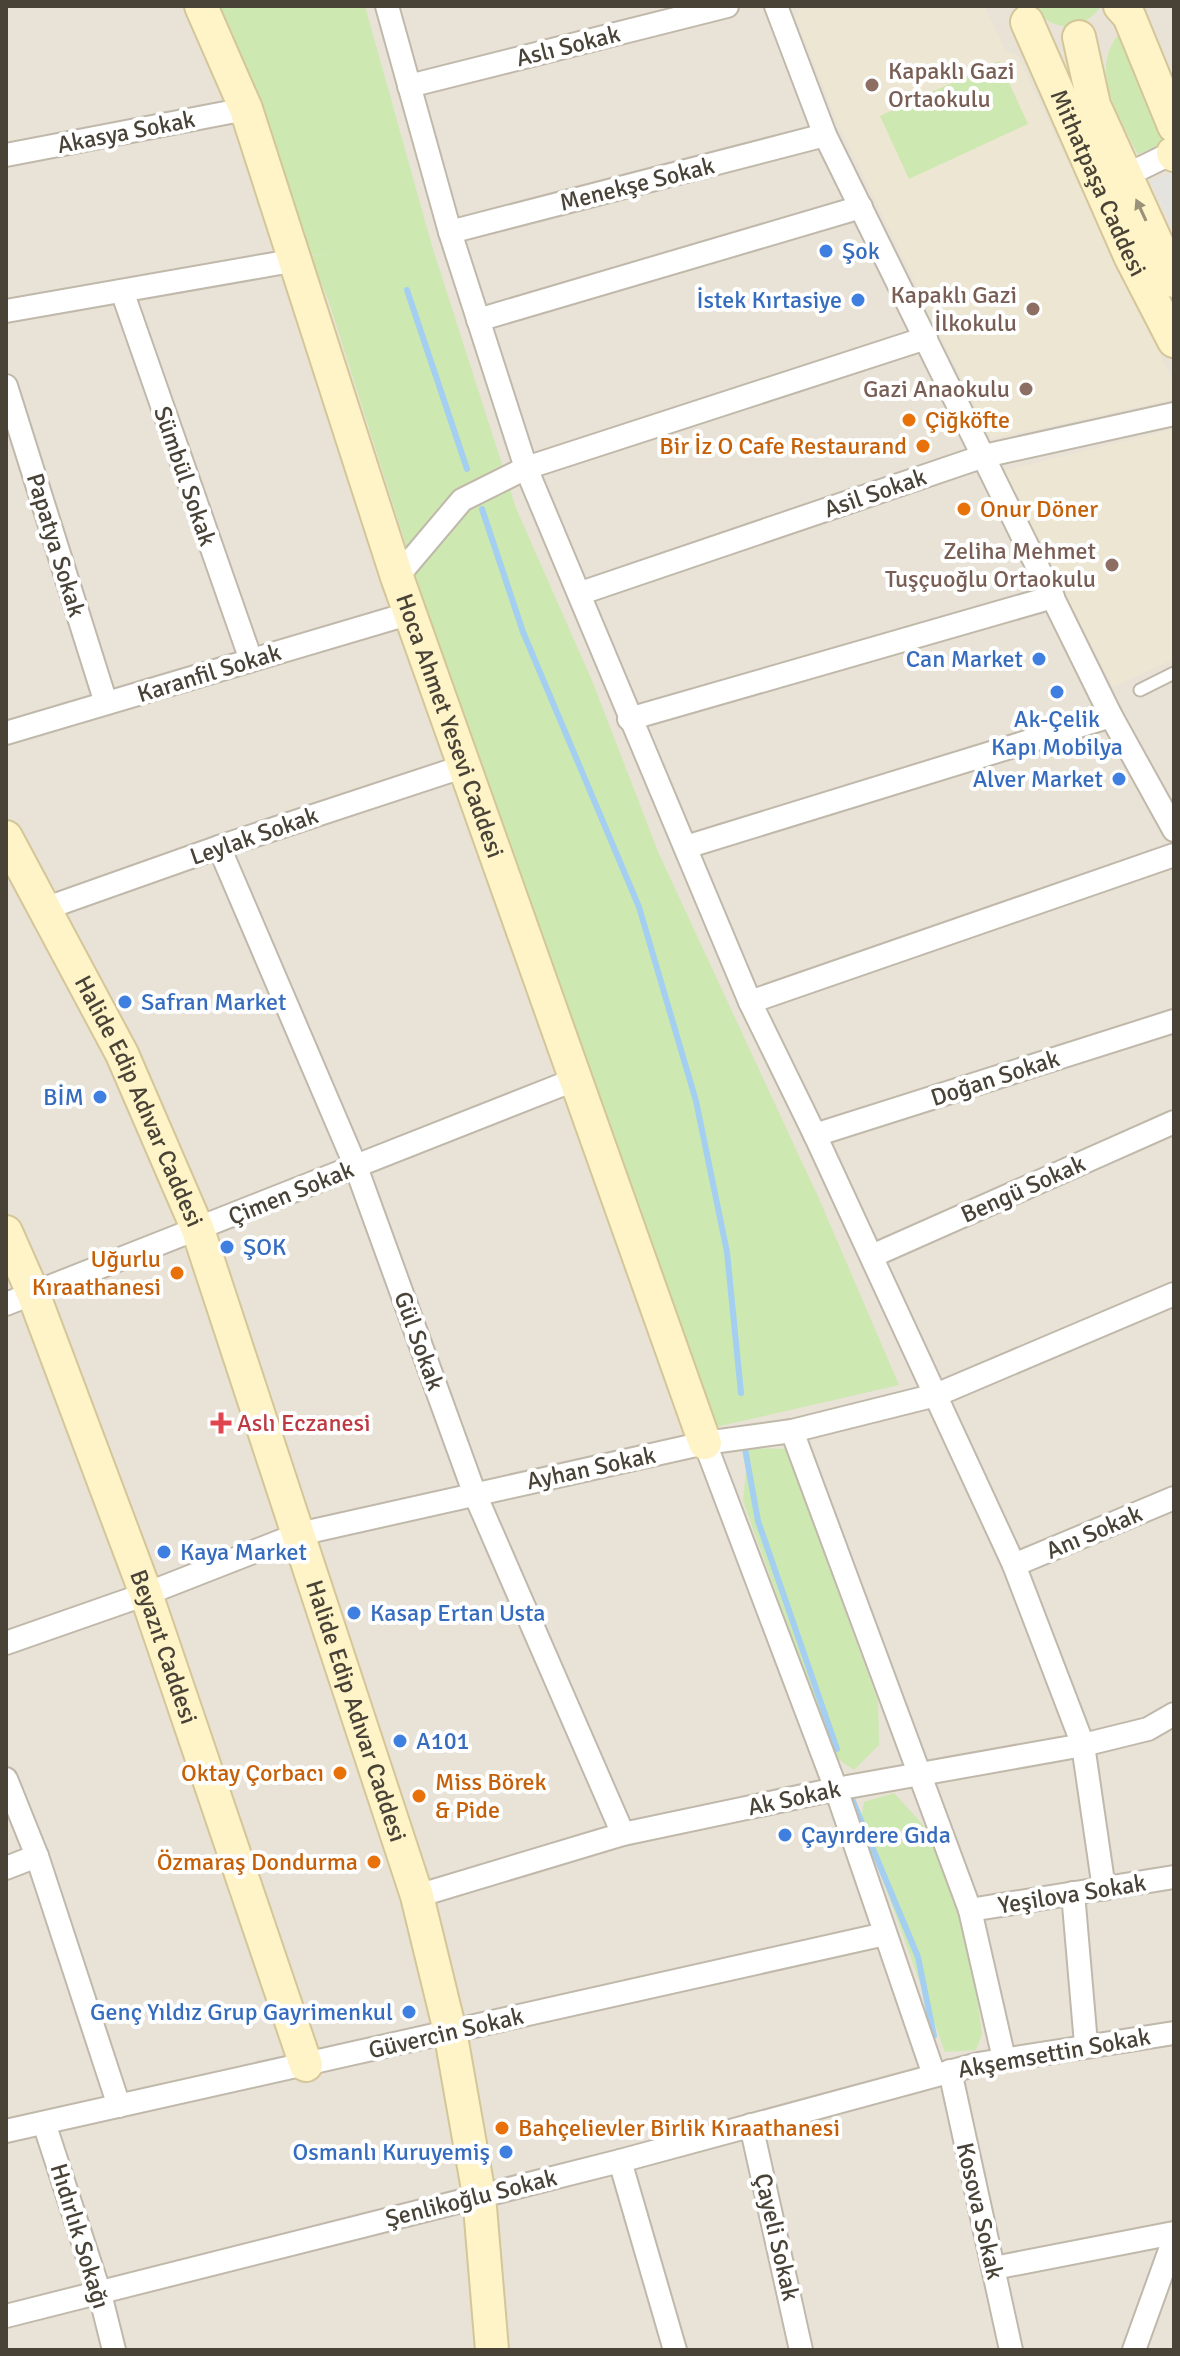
<svg xmlns="http://www.w3.org/2000/svg" width="1180" height="2356" viewBox="0 0 1180 2356" font-family="Signika,sans-serif">
<style>
.residential{fill:#e8e3d6}
.education{fill:#ede6d2}
.green{fill:#cde8b1}
.parking{fill:#e5e3e0}
.lines{fill:none;stroke-linecap:round;stroke-linejoin:round}
.stream{stroke:#a4cff1;stroke-width:6}
.lane-casing{stroke:#c0b9ab;stroke-width:15}
.street-casing{stroke:#c0b9ab;stroke-width:26}
.secondary-casing{stroke:#d4c698;stroke-width:36}
.lane{stroke:#fff;stroke-width:11}
.street{stroke:#fff;stroke-width:22}
.secondary{stroke:#fff3c8;stroke-width:32}
.oneway{fill:#9a9278}
.education-dot{fill:#8d6e63;stroke:#fff;stroke-width:3}
.shop-dot{fill:#3f7fe0;stroke:#fff;stroke-width:3}
.food-dot{fill:#e8710a;stroke:#fff;stroke-width:3}
.health-dot{fill:#e0444e;stroke:#fff;stroke-width:3}
.labels{text-anchor:middle;dominant-baseline:central;stroke-width:8;stroke-linejoin:round;paint-order:stroke}
.street-label{font-size:24px;fill:#484237;stroke:#fff}
.education-label{font-size:24px;fill:#785e54;stroke:#fff;text-anchor:end}
.shop-label{font-size:24px;fill:#366cbe;stroke:#fff;text-anchor:start}
.food-label{font-size:24px;fill:#c56008;stroke:#fff;text-anchor:start}
.health-label{font-size:24px;fill:#be3a42;stroke:#fff;text-anchor:start}
</style>
<rect width="100%" height="100%" fill="#f4f1e8"/>
<rect class="residential" x="6" y="6" width="1168" height="2344"/>
<g class="education">
<path d="M801,6H984L1006,51L1017,55L1174,384V399L991,439L836,119L796,18Z"/>
<path d="M1174,429V659L1113,687L1003,471Z"/>
</g>
<g class="green">
<path d="M210,6H365L432,246L516,508L593,683L659,854L820,1201L899,1385L716,1427L468,740L328,299L310,256L328,254L309,255Z"/>
<path d="M1033,6H1101C1082,33 1052,33 1033,6Z"/>
<path d="M1118,35L1136,50L1174,140L1138,154C1120,117 1089,73 1118,35Z"/>
<path d="M999,61L1028,124L909,179L880,116Z"/>
<path d="M748,1448L786,1449L878,1701L879,1745L854,1770L835,1757L743,1501Z"/>
<path d="M894,1793L932,1835L967,1926L982,2034L976,2050L945,2052L861,1819L864,1802Z"/>
</g>
<path class="parking" d="M1174,173V231L1151,181Z"/>
<g class="lines">
<g class="stream">
<path d="M407,290L467,469"/>
<path d="M482,509L523,632L639,907L696,1101L727,1252L741,1393"/>
<path d="M744,1443L758,1521L837,1749"/>
<path d="M852,1799L918,1957L934,2036"/>
</g>
<defs>
<path id="lane" d="M1140,690L1174,673"/>
<g id="street">
<path d="M387,6L450,232L526,468L750,1002L815,1135L1014,1565L1083,1745L1104,1889"/>
<path d="M776,6L825,135L1111,716L1174,830"/>
<path d="M409,86L727,6"/>
<path d="M6,155L246,109"/>
<path d="M1125,176L1174,152"/>
<path d="M450,232L825,135"/>
<path d="M122,291L251,660"/>
<path d="M6,311L297,260"/>
<path d="M478,320L861,207"/>
<path d="M6,386L106,703"/>
<path d="M397,577L462,500L526,468L926,338"/>
<path d="M581,593L984,456L1174,414"/>
<path d="M629,719L1053,597"/>
<path d="M6,733L411,613"/>
<path d="M219,847L356,1167L474,1492L623,1834"/>
<path d="M686,847L1111,716"/>
<path d="M44,909L219,847L465,766"/>
<path d="M750,1002L1174,855"/>
<path d="M815,1135L1174,1021"/>
<path d="M872,1256L1174,1122"/>
<path d="M6,1304L574,1080"/>
<path d="M792,1431L970,1910L1004,2059"/>
<path d="M705,1443L836,1789L934,2075"/>
<path d="M1014,1565L1174,1498"/>
<path d="M6,1643L146,1594L299,1534L705,1443L792,1431L936,1395L1174,1294"/>
<path d="M6,1779L37,1856L119,2106"/>
<path d="M6,1868L37,1856"/>
<path d="M1073,1893L1086,2044"/>
<path d="M417,1896L623,1834L836,1789L1083,1745L1148,1729L1174,1714"/>
<path d="M970,1910L1174,1877"/>
<path d="M950,2071L1011,2350"/>
<path d="M44,2123L100,2294L114,2350"/>
<path d="M751,2125L801,2350"/>
<path d="M6,2131L885,1934"/>
<path d="M620,2161L675,2350"/>
<path d="M994,2268L1174,2233"/>
<path d="M6,2316L620,2161L978,2064L1174,2033"/>
<path d="M1134,2350L1174,2239"/>
</g>
<g id="secondary">
<path id="s1" d="M201,6L246,109L397,577L705,1443"/>
<path d="M1120,6L1129,16L1174,126"/>
<path id="s2" d="M1027,22L1131,258L1174,341"/>
<path d="M1079,37L1094,105L1174,281"/>
<path d="M1173,153L1174,155"/>
<path id="s3" d="M6,837L122,1054L198,1230L417,1896L450,2031L479,2195L492,2350"/>
<path id="s4" d="M6,1232L33,1293L146,1594L306,2065"/>
</g>
</defs>
<use href="#lane" class="lane-casing"/>
<use href="#street" class="street-casing"/>
<use href="#secondary" class="secondary-casing"/>
<use href="#lane" class="lane"/>
<use href="#street" class="street"/>
<use href="#secondary" class="secondary"/>
</g>
<defs><path id="oneway-solid" d="M-6-.8H1V-3.2L6.5 0L1 3.2V.8H-6Z" transform="scale(2)"/></defs>
<use class="oneway" href="#oneway-solid" transform="translate(1141 210) rotate(-115)"/>
<g class="education-dot">
<circle cx="872" cy="85" r="8"/>
<circle cx="1033" cy="309" r="8"/>
<circle cx="1026" cy="389" r="8"/>
<circle cx="1112" cy="565" r="8"/>
</g>
<g class="shop-dot">
<circle cx="826" cy="251" r="8"/>
<circle cx="858" cy="300" r="8"/>
<circle cx="1039" cy="659" r="8"/>
<circle cx="1057" cy="692" r="8"/>
<circle cx="1119" cy="779" r="8"/>
<circle cx="125" cy="1002" r="8"/>
<circle cx="100" cy="1097" r="8"/>
<circle cx="227" cy="1247" r="8"/>
<circle cx="164" cy="1552" r="8"/>
<circle cx="354" cy="1613" r="8"/>
<circle cx="400" cy="1741" r="8"/>
<circle cx="785" cy="1835" r="8"/>
<circle cx="409" cy="2012" r="8"/>
<circle cx="506" cy="2152" r="8"/>
</g>
<g class="food-dot">
<circle cx="909" cy="420" r="8"/>
<circle cx="923" cy="446" r="8"/>
<circle cx="964" cy="509" r="8"/>
<circle cx="177" cy="1273" r="8"/>
<circle cx="340" cy="1773" r="8"/>
<circle cx="419" cy="1796" r="8"/>
<circle cx="374" cy="1862" r="8"/>
<circle cx="502" cy="2128" r="8"/>
</g>
<path class="health-dot" d="M217 1411h8v8h8v8h-8v8h-8v-8h-8v-8h8z"/>
<g class="labels">
<g class="street-label">
<text transform="translate(568 46) rotate(-14)">Aslı Sokak</text>
<text transform="translate(126 132) rotate(-11)">Akasya Sokak</text>
<text stroke="none"><textPath href="#s2" startOffset="176">Mithatpaşa Caddesi</textPath></text>
<text transform="translate(637 184) rotate(-14)">Menekşe Sokak</text>
<text transform="translate(185 476) rotate(71)">Sümbül Sokak</text>
<text transform="translate(875 493) rotate(-19)">Asil Sokak</text>
<text transform="translate(56 545) rotate(73)">Papatya Sokak</text>
<text transform="translate(209 673) rotate(-17)">Karanfil Sokak</text>
<text stroke="none"><textPath href="#s1" startOffset="762">Hoca Ahmet Yesevi Caddesi</textPath></text>
<text transform="translate(254 836) rotate(-19)">Leylak Sokak</text>
<text transform="translate(995 1078) rotate(-18)">Doğan Sokak</text>
<text stroke="none"><textPath href="#s3" startOffset="296">Halide Edip Adıvar Caddesi</textPath></text>
<text transform="translate(1023 1189) rotate(-24)">Bengü Sokak</text>
<text transform="translate(291 1193) rotate(-22)">Çimen Sokak</text>
<text transform="translate(419 1341) rotate(70)">Gül Sokak</text>
<text transform="translate(591 1468) rotate(-12)">Ayhan Sokak</text>
<text transform="translate(1094 1532) rotate(-23)">Anı Sokak</text>
<text stroke="none"><textPath href="#s4" startOffset="444">Beyazıt Caddesi</textPath></text>
<text stroke="none"><textPath href="#s3" startOffset="944">Halide Edip Adıvar Caddesi</textPath></text>
<text transform="translate(794 1798) rotate(-12)">Ak Sokak</text>
<text transform="translate(1072 1894) rotate(-9)">Yeşilova Sokak</text>
<text transform="translate(446 2033) rotate(-13)">Güvercin Sokak</text>
<text transform="translate(1054 2053) rotate(-10)">Akşemsettin Sokak</text>
<text transform="translate(471 2198) rotate(-14)">Şenlikoğlu Sokak</text>
<text transform="translate(980 2211) rotate(77)">Kosova Sokak</text>
<text transform="translate(80 2236) rotate(73)">Hıdırlık Sokağı</text>
<text transform="translate(777 2237) rotate(77)">Çayeli Sokak</text>
</g>
<g class="education-label">
<text x="888" y="71" text-anchor="start">Kapaklı Gazi<tspan x="888" dy="28">Ortaokulu</tspan></text>
<text x="1017" y="295">Kapaklı Gazi<tspan x="1017" dy="28">İlkokulu</tspan></text>
<text x="1010" y="389">Gazi Anaokulu</text>
<text x="1096" y="551">Zeliha Mehmet<tspan x="1096" dy="28">Tuşçuoğlu Ortaokulu</tspan></text>
</g>
<g class="shop-label">
<text x="842" y="251">Şok</text>
<text x="842" y="300" text-anchor="end">İstek Kırtasiye</text>
<text x="1023" y="659" text-anchor="end">Can Market</text>
<text x="1057" y="719" text-anchor="middle">Ak-Çelik<tspan x="1057" dy="28">Kapı Mobilya</tspan></text>
<text x="1103" y="779" text-anchor="end">Alver Market</text>
<text x="141" y="1002">Safran Market</text>
<text x="84" y="1097" text-anchor="end">BİM</text>
<text x="243" y="1247">ŞOK</text>
<text x="180" y="1552">Kaya Market</text>
<text x="370" y="1613">Kasap Ertan Usta</text>
<text x="416" y="1741">A101</text>
<text x="801" y="1835">Çayırdere Gıda</text>
<text x="393" y="2012" text-anchor="end">Genç Yıldız Grup Gayrimenkul</text>
<text x="490" y="2152" text-anchor="end">Osmanlı Kuruyemiş</text>
</g>
<g class="food-label">
<text x="925" y="420">Çiğköfte</text>
<text x="907" y="446" text-anchor="end">Bir İz O Cafe Restaurand</text>
<text x="980" y="509">Onur Döner</text>
<text x="161" y="1259" text-anchor="end">Uğurlu<tspan x="161" dy="28">Kıraathanesi</tspan></text>
<text x="324" y="1773" text-anchor="end">Oktay Çorbacı</text>
<text x="435" y="1782">Miss Börek<tspan x="435" dy="28">&amp; Pide</tspan></text>
<text x="358" y="1862" text-anchor="end">Özmaraş Dondurma</text>
<text x="518" y="2128">Bahçelievler Birlik Kıraathanesi</text>
</g>
<g class="health-label">
<text x="237" y="1423">Aslı Eczanesi</text>
</g>
</g>
<rect width="1180" height="2356" fill="none" stroke="#484237" stroke-width="16"/>
</svg>
